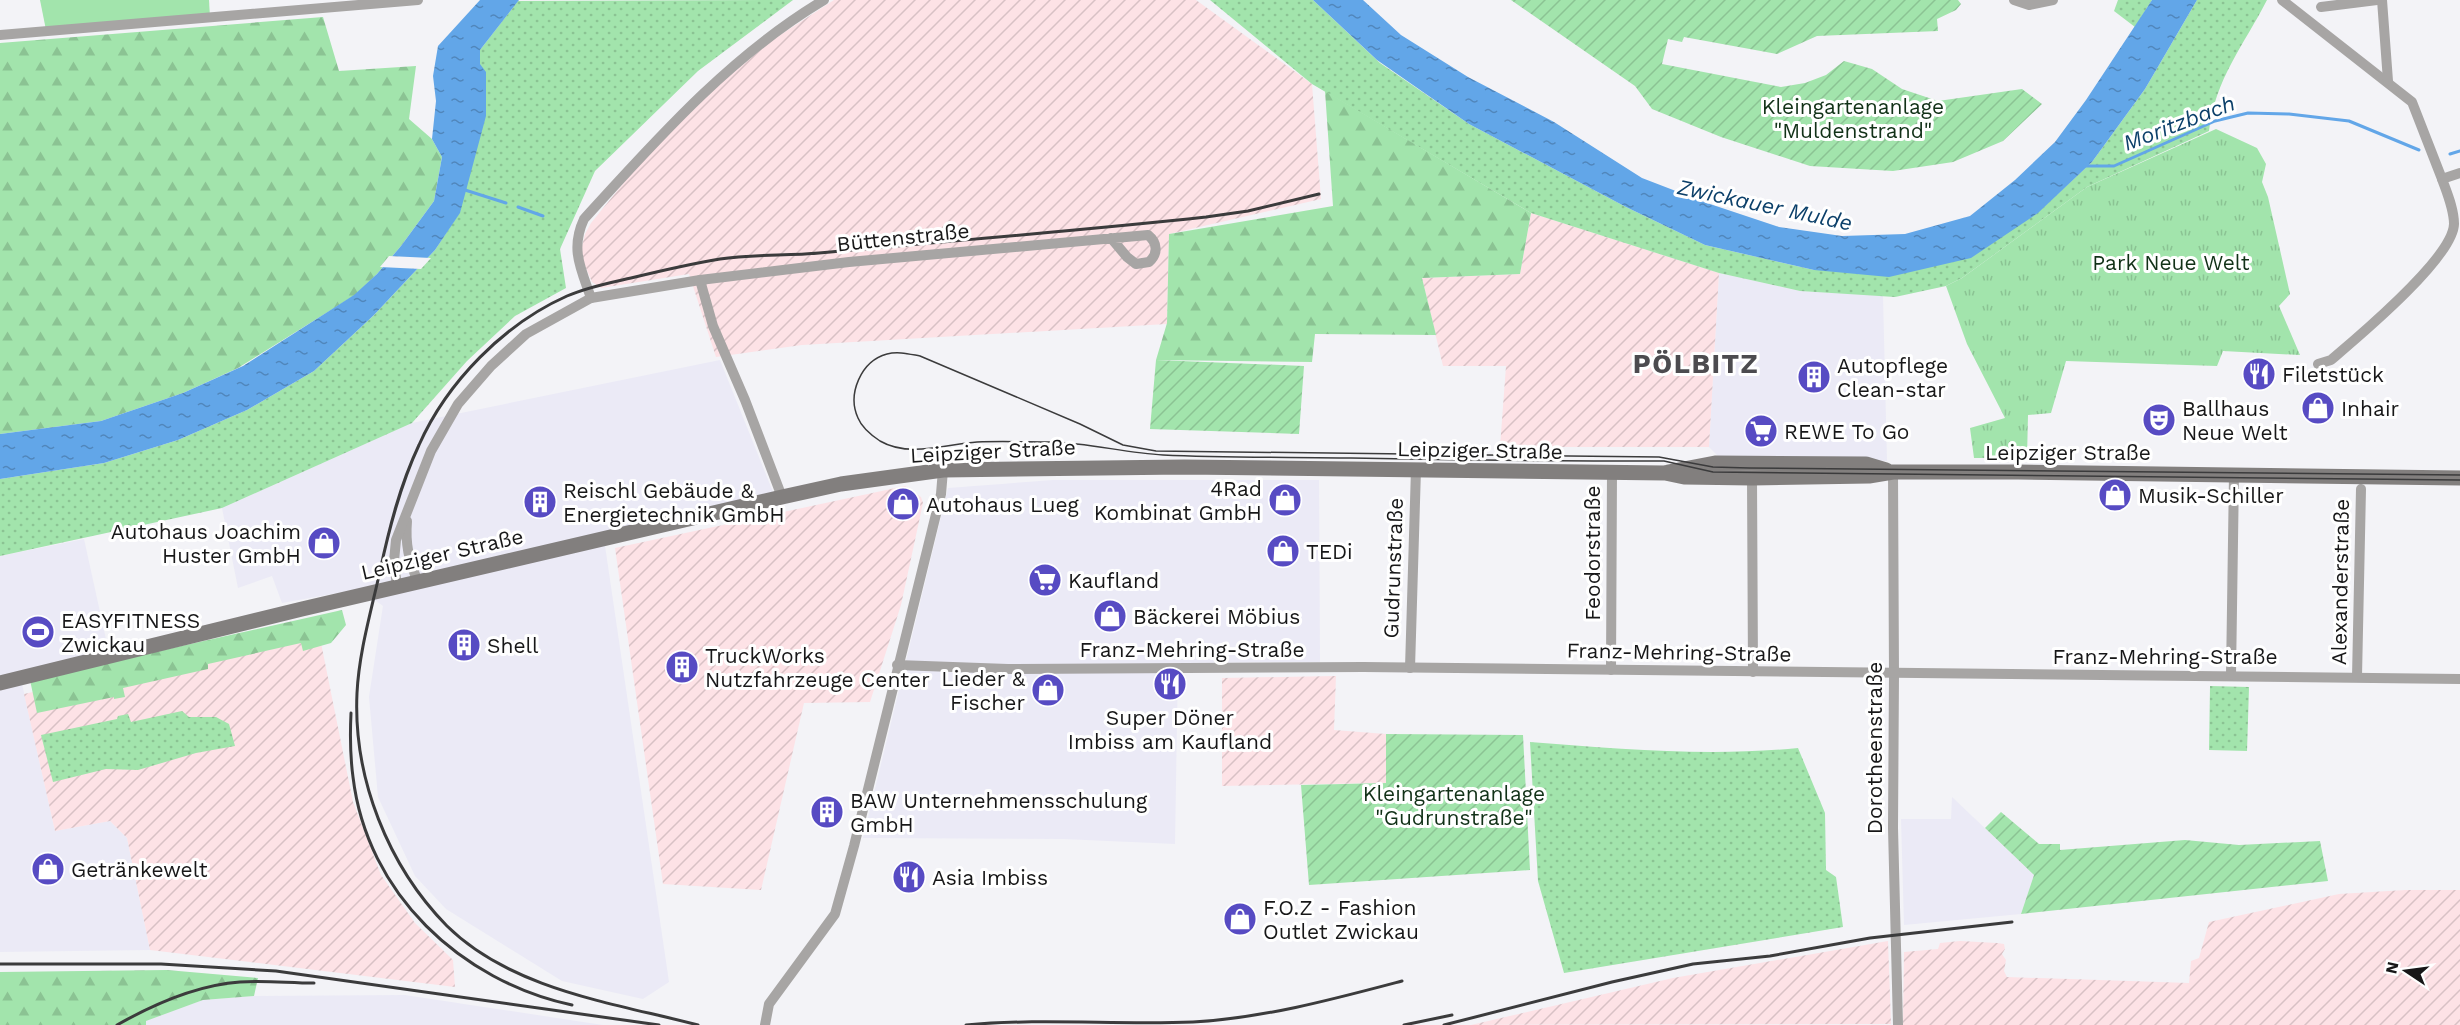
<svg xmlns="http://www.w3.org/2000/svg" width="2460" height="1025" viewBox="0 0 2460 1025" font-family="'Work Sans',sans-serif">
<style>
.built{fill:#ebeaf6}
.industrial{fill:url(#industrial-furrows)}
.grass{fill:url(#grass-dots)}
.forest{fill:url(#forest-firs)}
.park{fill:url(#park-tufts)}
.garden{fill:url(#garden-furrows)}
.pitch{fill:#a2e4ac}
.water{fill:url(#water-ripples)}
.pier{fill:#f3f3f7}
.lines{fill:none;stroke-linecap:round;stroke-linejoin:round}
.stream{stroke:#62a6e8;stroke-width:3}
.street{stroke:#a7a5a4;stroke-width:10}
.secondary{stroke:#827f7e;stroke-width:15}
.tram{stroke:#3b3b3c;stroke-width:1.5}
.rail{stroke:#3b3b3c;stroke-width:3}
.labels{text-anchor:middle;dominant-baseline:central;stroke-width:6;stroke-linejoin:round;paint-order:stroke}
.park-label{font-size:21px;fill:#113117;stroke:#fff}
.street-label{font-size:21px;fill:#171718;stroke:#fff}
.poi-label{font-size:21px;fill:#171718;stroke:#fff;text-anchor:start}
.water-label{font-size:22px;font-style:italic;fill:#0c406a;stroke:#fff}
.district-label{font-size:27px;font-weight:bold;letter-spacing:1.5px;fill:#4c4b4f;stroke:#fff}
</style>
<defs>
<pattern id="industrial-furrows" width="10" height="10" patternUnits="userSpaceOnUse" patternTransform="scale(1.5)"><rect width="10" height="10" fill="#fde2e6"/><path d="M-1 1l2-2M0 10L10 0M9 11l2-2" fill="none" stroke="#d8c1c5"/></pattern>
<pattern id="grass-dots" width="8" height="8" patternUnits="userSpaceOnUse" patternTransform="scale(1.5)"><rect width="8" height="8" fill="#a2e4ac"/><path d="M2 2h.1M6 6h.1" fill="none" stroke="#8bc393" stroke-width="1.8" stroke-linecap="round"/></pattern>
<pattern id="forest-firs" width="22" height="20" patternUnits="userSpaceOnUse" patternTransform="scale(1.5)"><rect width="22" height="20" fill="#a2e4ac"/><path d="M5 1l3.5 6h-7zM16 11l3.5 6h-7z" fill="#8bc393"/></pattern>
<pattern id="park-tufts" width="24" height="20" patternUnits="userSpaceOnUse" patternTransform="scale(1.5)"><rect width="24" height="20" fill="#a2e4ac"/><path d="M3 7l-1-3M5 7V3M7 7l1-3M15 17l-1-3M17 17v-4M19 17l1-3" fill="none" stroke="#8bc393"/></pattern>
<pattern id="garden-furrows" width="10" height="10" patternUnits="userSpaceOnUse" patternTransform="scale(1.5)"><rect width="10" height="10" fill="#a2e4ac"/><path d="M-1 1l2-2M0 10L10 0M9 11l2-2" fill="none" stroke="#8bc393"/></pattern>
<pattern id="water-ripples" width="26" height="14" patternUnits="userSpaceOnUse" patternTransform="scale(1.5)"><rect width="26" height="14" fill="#62a6e8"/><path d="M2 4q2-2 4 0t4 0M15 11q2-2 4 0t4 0" fill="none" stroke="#5086bb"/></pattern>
</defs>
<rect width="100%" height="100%" fill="#f3f3f7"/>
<g class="built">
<path d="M1719,273L1800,291L1883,296L1887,461L1720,458L1709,447Z"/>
<path d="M720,360L773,492L603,532L669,982L643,999L562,981L446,909L415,876L378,797L369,697L383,606L360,589L282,603L272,576L238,588L222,508L412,423Z"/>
<path d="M1053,480H1319L1320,662L1178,663L1175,844L1064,839L863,838L948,488Z"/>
<path d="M84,539L111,662L22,684L55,831L110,821L127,838L150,950L0,952V556Z"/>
<path d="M1952,797L2034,875L2021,914L1904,925L1901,819H1951Z"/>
<path d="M405,995L603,1025H146L145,1021L203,1000L254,996Z"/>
</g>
<g class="industrial">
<path d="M834,0H1196L1312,84L1321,199L1169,234L1167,324L802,345L716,357L689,274L601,288L592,282L583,261L581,250L585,234L591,223L648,153L721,83L771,41Z"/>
<path d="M1531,213L1719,273L1709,447H1500L1506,366H1443L1422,278L1520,274Z"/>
<path d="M905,486L921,497L923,503L901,605L870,702L804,703L761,890L663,884L615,548Z"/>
<path d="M318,628L353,802L381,875L415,923L453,960L455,987L150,950L127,838L110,821L55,831L24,694Z"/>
<path d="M1336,676L1334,730L1386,734V783L1222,786V678Z"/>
<path d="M2405,890H2460V1025H1903L1904,952L1938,949L1940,943L1960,941L1997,943L2004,944L2005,949L2002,954L2006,960L2004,971L2007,977L2189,983L2191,961L2199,958L2209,922L2339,894Z"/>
<path d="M1888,941L1891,1024L1471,1025L1673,978Z"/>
</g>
<g class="grass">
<path d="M793,0L698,71L595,171L560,249L566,288L515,316L467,361L412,423L222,508L0,556V479L104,463L178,440L247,410L314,371L374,315L435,250L460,212L480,50L518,1Z"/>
<path d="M1210,0H1313L1380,63L1469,124L1626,207L1705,245L1814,270L2035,215L2092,162L2145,89L2197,0H2267C2244,45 2215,79 2209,131L2087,187L1962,278L1946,286L1895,297L1800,291L1719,273L1531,213L1312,84Z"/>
<path d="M2118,0H2152L2135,27L2114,11Z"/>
<path d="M2210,686L2249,687L2247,751L2209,750Z"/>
<path d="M182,711L189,717H216L229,724L235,746L196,753L138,770L106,769L53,782L41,735L117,719L118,716L128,714L131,722Z"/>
<path d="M1530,742C1619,749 1709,757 1798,748L1825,813L1826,870L1836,877L1843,927L1564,973L1538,881Z"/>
</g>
<g class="forest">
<path d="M323,17L339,71L416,66L409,119L432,139L442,157L434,201L401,246L377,274L355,295L238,368L183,393L101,421L0,434V43Z"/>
<path d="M1325,91L1531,213L1520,274L1422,278L1436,335L1315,334L1312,362L1156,360L1167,323L1169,234L1333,206Z"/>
<path d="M342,610L346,625L331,643L303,651L301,643L208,664V669L123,688L125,697L114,699V697L37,713L30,680Z"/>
<path d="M167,970L258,978L254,996L203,1000L146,1021V1025H0V972Z"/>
</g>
<path class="park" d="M2216,129L2257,148L2266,164L2262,182L2268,197L2290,294L2279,306L2300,355L2223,351L2217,366L2066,361L2051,413L2028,415L2027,458H1974L1970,428L2005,418L1967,344L1946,286L1962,278L2087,187Z"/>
<g class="garden">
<path d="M1511,0H1958L1961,4L1956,10L1937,19L1938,31L1817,36L1777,54L1684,37L1682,42L1668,39L1662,64L1781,87L1805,83L1826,75L1844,61L1872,69L1902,89L1938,101L2022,89L2042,104L2003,141L1953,162L1893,171L1810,166L1721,137L1652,109L1635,86Z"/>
<path d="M1156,360L1304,366L1299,434L1150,429Z"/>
<path d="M1386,734L1523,735L1530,870L1309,885L1301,785L1386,783Z"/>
<path d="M2001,812L2039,844H2060V850L2185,840L2239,845L2320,841L2328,881L2021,914L2034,875L1985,828Z"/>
</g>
<path class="pitch" d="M40,0H209L210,18L46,30Z"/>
<g class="water">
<path d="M480,0H519L480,50V64L486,72V116L460,213L435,250L374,315L314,371L247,410L178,440L104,463L0,479V434L101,421L183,393L243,366L354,295L377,274L401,246L434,201L442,157L432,139L436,101L433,76L438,46Z"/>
<path d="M1313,0H1363L1401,35L1468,77L1554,122L1642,178L1707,203L1779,227L1842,236L1905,234L1970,216L2015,180L2055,142L2086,100L2152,0H2197L2145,89L2092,162L2038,213L1971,258L1889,277L1814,270L1705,245L1626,207L1469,124L1377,60Z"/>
</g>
<path class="pier" d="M389,256L431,258L421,269L380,267Z"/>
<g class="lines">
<g class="stream">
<path d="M2450,154L2460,151"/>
<path d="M2084,166H2114L2215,121L2248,113L2289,114L2349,121L2419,150"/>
<path d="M465,190L506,203"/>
<path d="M518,207L543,216"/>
</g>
<g class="street">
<path d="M2014,0L2029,5L2053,0"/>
<path d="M2282,0L2412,102L2442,179"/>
<path d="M2382,0L2388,81"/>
<path d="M2321,7L2377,0"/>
<path d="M0,35L418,0"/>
<path d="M700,280L713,326L745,400L782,497"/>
<path d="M591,298C581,269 570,249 584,219C657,139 730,56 824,0"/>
<path d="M2318,364L2331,360C2358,337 2453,258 2454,224C2454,209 2447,193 2442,179L2460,173"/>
<path d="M1893,472L1894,674L1893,828L1898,1025"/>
<path d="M1752,478L1753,672"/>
<path d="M407,521C405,544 409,561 418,582"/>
<path d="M397,587L394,561L396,540L431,451L458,404L491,366L526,334L591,298L700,280L849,262L1148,235C1158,243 1158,254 1149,262L1136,264L1127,257L1111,238"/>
<path d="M897,665L1008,669L1363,667L2460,679"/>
<path d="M1410,668L1416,469"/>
<path d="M1611,670L1612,473"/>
<path d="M2231,675L2234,474"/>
<path d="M2357,677L2361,489"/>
<path d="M765,1025L769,1004L835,914L854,846L941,494L943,470"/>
</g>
<g class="secondary">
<path d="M1668,472L1715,463L1866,464L1886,470"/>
<path d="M0,683L302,609L782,497L841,484L943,470L1184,467L1665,473L1684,477L1752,478L1869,476L1893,472H2018L2460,478"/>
</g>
<path class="tram" d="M2460,475L1749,468L1713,467L1659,457L1156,451L1123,445L1080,424L920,356C909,354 898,351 887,354C861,361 847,394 858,418C862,428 871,435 880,441C909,458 947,444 977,442C1002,441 1027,442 1052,442C1089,443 1126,453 1163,455C1226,458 1288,457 1351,458C1455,460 1560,461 1664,461L1713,472L2460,480"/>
<g class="rail">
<path d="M351,713C350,734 350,755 353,777C367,894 461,981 572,1005"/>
<path d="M0,964H161L276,971L659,1025"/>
<path d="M117,1025C154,1004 197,985 240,982C264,980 289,983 314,983"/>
<path d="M698,1025C614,1003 512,990 447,926C388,866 353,778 357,693C359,652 371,612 380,571C389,529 400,485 419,445C447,382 504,324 567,296C588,287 609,283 631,278C660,271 690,264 720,259C752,254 786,256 819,253C948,241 1077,231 1206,217L1248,211L1319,194"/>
<path d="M966,1025C1041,1018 1117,1025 1193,1022C1264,1018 1334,999 1402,981"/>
<path d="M1404,1025L1452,1015"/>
<path d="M1444,1025L1612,982L1693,964L1770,956L1870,938L2012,922"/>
</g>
</g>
<defs>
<symbol id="restaurant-disc" viewBox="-11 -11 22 22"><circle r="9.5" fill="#574bc3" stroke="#fff"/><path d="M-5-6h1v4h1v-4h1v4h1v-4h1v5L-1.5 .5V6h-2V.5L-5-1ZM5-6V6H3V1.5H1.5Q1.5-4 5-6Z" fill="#fff"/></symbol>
<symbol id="building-disc" viewBox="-11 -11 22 22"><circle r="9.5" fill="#574bc3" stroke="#fff"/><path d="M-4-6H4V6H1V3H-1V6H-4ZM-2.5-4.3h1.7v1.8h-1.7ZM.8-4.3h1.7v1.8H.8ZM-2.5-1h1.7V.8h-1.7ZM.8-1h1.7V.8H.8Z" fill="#fff"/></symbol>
<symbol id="shop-disc" viewBox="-11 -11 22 22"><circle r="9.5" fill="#574bc3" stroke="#fff"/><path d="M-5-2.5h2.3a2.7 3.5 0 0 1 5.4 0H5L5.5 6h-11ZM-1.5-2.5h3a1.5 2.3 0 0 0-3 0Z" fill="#fff"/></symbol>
<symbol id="theatre-disc" viewBox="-11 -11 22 22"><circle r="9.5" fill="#574bc3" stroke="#fff"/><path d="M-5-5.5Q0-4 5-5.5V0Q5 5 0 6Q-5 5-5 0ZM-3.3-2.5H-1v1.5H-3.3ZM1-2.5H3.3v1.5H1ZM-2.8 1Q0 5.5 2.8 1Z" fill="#fff"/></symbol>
<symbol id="supermarket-disc" viewBox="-11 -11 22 22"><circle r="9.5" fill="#574bc3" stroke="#fff"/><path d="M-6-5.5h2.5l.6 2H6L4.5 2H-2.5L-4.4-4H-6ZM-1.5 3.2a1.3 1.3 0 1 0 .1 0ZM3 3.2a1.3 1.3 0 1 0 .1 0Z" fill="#fff"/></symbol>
<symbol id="stadium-disc" viewBox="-11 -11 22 22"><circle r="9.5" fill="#574bc3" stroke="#fff"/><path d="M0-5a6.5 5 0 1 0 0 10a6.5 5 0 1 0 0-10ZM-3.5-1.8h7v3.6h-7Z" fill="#fff"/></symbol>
</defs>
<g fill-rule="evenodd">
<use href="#restaurant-disc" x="2240" y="355" width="38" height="38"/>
<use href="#building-disc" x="1795" y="358" width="38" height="38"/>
<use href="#shop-disc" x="2299" y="389" width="38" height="38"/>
<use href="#theatre-disc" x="2140" y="401" width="38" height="38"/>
<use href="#supermarket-disc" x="1742" y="412" width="38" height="38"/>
<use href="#shop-disc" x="2096" y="476" width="38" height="38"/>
<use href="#shop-disc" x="1266" y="481" width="38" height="38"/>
<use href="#building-disc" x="521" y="483" width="38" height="38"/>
<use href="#shop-disc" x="884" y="485" width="38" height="38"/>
<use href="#shop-disc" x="305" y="524" width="38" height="38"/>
<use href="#shop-disc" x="1264" y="532" width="38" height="38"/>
<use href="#supermarket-disc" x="1026" y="561" width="38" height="38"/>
<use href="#shop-disc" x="1091" y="597" width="38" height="38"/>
<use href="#stadium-disc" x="19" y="613" width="38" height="38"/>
<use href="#building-disc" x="445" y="626" width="38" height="38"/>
<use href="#building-disc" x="663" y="648" width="38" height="38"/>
<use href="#restaurant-disc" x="1151" y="665" width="38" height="38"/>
<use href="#shop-disc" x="1029" y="671" width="38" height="38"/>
<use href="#building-disc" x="808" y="793" width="38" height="38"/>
<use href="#shop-disc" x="29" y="850" width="38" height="38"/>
<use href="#restaurant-disc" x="890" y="858" width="38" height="38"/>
<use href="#shop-disc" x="1221" y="900" width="38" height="38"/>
</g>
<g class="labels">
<g class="park-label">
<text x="1853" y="106">Kleingartenanlage<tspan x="1853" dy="24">"Muldenstrand"</tspan></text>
<text x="2171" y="262">Park Neue Welt</text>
<text x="1454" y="793">Kleingartenanlage<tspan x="1454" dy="24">"Gudrunstraße"</tspan></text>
</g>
<g class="street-label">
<text transform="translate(903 237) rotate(-6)">Büttenstraße</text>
<text transform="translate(1480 450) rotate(1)">Leipziger Straße</text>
<text transform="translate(993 451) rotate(-3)">Leipziger Straße</text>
<text x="2068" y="452">Leipziger Straße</text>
<text transform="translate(1592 553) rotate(-90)">Feodorstraße</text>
<text transform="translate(442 554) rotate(-13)">Leipziger Straße</text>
<text transform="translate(1393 568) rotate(-88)">Gudrunstraße</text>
<text transform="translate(2340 582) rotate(-89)">Alexanderstraße</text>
<text x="1192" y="649">Franz-Mehring-Straße</text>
<text transform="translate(1679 652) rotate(1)">Franz-Mehring-Straße</text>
<text x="2165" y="656">Franz-Mehring-Straße</text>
<text transform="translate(1874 748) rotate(-90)">Dorotheenstraße</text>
</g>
<g class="poi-label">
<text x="1837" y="365">Autopflege<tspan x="1837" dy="24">Clean-star</tspan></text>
<text x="2282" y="374">Filetstück</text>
<text x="2182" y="408">Ballhaus<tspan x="2182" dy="24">Neue Welt</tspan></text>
<text x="2341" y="408">Inhair</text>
<text x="1784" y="431">REWE To Go</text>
<text x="1262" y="488" text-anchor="end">4Rad<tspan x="1262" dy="24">Kombinat GmbH</tspan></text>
<text x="563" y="490">Reischl Gebäude &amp;<tspan x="563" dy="24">Energietechnik GmbH</tspan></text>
<text x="2138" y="495">Musik-Schiller</text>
<text x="926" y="504">Autohaus Lueg</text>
<text x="301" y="531" text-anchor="end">Autohaus Joachim<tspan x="301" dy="24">Huster GmbH</tspan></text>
<text x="1306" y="551">TEDi</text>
<text x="1068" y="580">Kaufland</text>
<text x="1133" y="616">Bäckerei Möbius</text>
<text x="61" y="620">EASYFITNESS<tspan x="61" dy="24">Zwickau</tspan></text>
<text x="487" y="645">Shell</text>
<text x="705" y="655">TruckWorks<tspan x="705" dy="24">Nutzfahrzeuge Center</tspan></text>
<text x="1025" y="678" text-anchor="end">Lieder &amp;<tspan x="1025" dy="24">Fischer</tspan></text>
<text x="1170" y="717" text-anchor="middle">Super Döner<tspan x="1170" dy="24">Imbiss am Kaufland</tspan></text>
<text x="850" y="800">BAW Unternehmensschulung<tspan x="850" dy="24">GmbH</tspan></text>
<text x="71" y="869">Getränkewelt</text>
<text x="932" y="877">Asia Imbiss</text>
<text x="1263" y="907">F.O.Z - Fashion<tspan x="1263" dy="24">Outlet Zwickau</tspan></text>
</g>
<g class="water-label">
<text transform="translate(2179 123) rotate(-21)">Moritzbach</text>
<text transform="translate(1765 205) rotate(12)">Zwickauer Mulde</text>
</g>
<g class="district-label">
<text x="1696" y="364">PÖLBITZ</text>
</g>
</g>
<g transform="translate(2406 971) rotate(283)" stroke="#ffffff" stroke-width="4.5" paint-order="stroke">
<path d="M0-4.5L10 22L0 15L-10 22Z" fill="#171718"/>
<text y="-9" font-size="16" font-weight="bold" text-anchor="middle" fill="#171718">N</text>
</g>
</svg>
